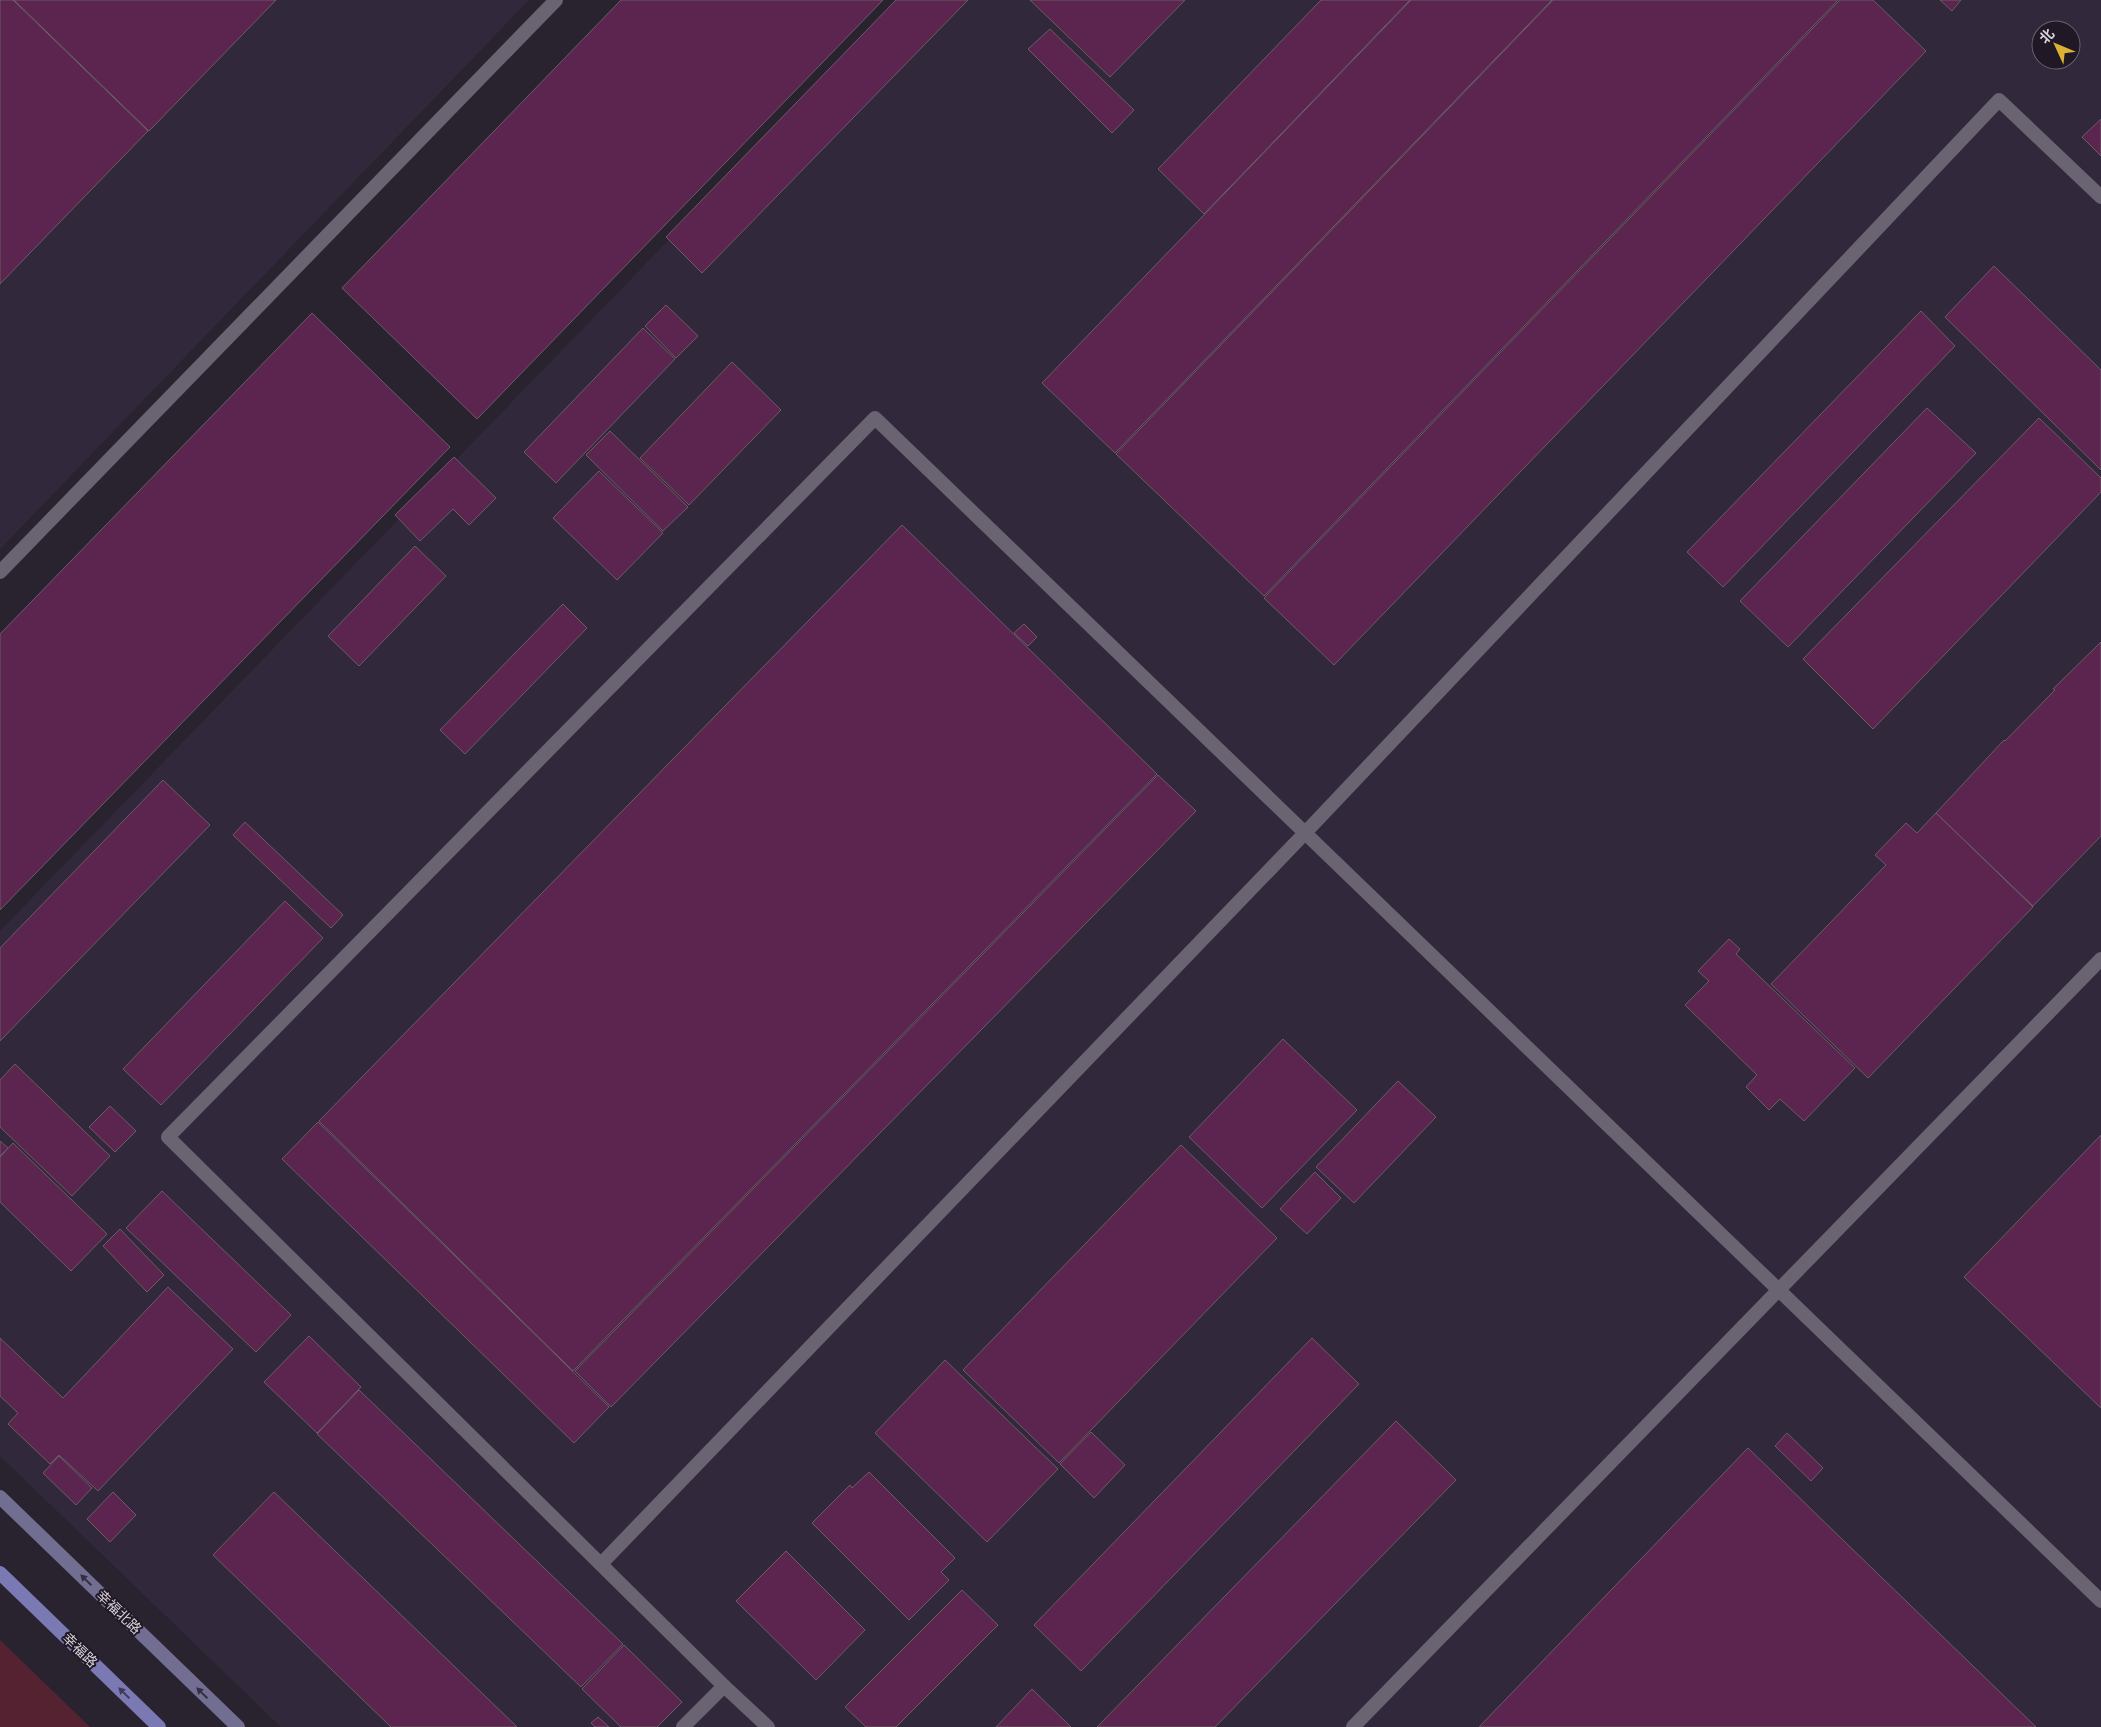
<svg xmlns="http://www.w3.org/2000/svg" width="2101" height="1727" viewBox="0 0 2101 1727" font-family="'PT Sans','Noto Sans SC',sans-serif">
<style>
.built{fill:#32283b;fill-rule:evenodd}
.green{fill:#552231}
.building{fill:#5b254f;stroke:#6b5c66}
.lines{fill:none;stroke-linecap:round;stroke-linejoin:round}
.minor{stroke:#6a6371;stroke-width:14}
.tertiary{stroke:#6a6371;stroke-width:14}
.secondary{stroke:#726e92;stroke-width:14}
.primary{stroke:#7b79b3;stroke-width:14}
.oneway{fill:#342e40}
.oneway2{fill:#403b57}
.labels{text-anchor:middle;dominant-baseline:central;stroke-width:4;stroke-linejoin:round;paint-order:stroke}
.street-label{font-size:14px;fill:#d5d0d9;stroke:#201925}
</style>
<rect width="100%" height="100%" fill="#29232f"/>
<g class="built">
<path d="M0,0H529L0,549Z"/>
<path d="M901,0H2101V1727H281L0,1456V931ZM2041,30H2071V60H2041Z"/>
</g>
<path class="green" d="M0,1640L90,1727H0Z"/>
<g class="building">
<path d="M0,0H13L148,131L0,284Z"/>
<path d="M14,0H276L149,131Z"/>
<path d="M621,0H883L477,419L342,288Z"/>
<path d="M896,0H968L702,273L666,237Z"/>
<path d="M1030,0H1185L1110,77Z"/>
<path d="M1321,0H1410L1204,214L1158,169Z"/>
<path d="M1411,0H1552L1115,453L1042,383Z"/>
<path d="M1553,0H1838L1264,596L1116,454Z"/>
<path d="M1840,0H1873L1926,51L1334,665L1264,598Z"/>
<path d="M1940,0H1961L1952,11Z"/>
<path d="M1050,29L1134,110L1112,133L1028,49Z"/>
<path d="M2101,119V156L2082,137Z"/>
<path d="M1994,266L2101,370V470L1945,317Z"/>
<path d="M666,305L698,336L676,358L645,326Z"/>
<path d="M1921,311L1955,346L1723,587L1687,552Z"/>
<path d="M312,313L450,447L0,910V634Z"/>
<path d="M643,328L675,359L556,483L524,452Z"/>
<path d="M732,362L781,410L689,505L640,458Z"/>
<path d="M1927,408L1976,453L1788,647L1740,601Z"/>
<path d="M2039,418L2101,478V492L1873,729L1803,659Z"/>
<path d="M610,431L688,507L663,531L586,455Z"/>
<path d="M454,457L496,498L469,525L453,509L420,541L395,515Z"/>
<path d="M599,471L663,533L617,580L553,518Z"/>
<path d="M902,525L1157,774L573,1371L319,1121Z"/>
<path d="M415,546L446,576L359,666L328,636Z"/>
<path d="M563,604L587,628L465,754L440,730Z"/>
<path d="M1024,624L1037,637L1028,646L1014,633Z"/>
<path d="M2101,642V836L2033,906L1936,813L2004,740L2005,741L2055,690L2053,689Z"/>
<path d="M1158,775L1196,811L611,1407L575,1371Z"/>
<path d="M163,780L210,825L0,1041V948Z"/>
<path d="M1936,813L2033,907L1868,1078L1771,984L1886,865L1875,855L1906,823L1917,833Z"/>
<path d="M245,822L343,915L331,928L233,835Z"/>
<path d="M285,901L323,938L161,1105L123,1069Z"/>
<path d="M1729,939L1740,949L1736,954L1855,1068L1804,1121L1780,1099L1769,1110L1746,1087L1757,1075L1685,1005L1709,981L1698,971Z"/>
<path d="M1283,1039L1357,1110L1262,1208L1189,1137Z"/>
<path d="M15,1064L110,1156L72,1196L0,1127V1080Z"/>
<path d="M1398,1081L1436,1117L1354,1203L1316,1167Z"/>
<path d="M110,1106L136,1131L115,1152L89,1127Z"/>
<path d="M318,1122L609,1407L574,1443L282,1159Z"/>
<path d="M2101,1135V1408L1964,1277Z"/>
<path d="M0,1141L8,1148L0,1156Z"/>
<path d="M13,1143L107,1234L71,1271L0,1202V1157Z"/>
<path d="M1181,1145L1277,1238L1059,1463L963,1370Z"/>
<path d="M1315,1172L1341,1198L1307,1234L1280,1209Z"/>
<path d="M162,1191L291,1315L256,1352L126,1228Z"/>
<path d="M120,1229L164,1275L147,1292L103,1246Z"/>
<path d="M168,1287L233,1349L98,1491L59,1455L50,1464L8,1424L18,1413L0,1396V1338L63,1398Z"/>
<path d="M309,1336L361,1387L317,1433L264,1382Z"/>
<path d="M1312,1338L1359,1384L1081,1671L1034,1625Z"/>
<path d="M945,1360L1058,1469L987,1542L875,1433Z"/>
<path d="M359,1390L623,1644L581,1687L317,1434Z"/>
<path d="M1396,1421L1456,1480L1215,1727H1097Z"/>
<path d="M1091,1432L1125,1465L1094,1498L1060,1464Z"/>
<path d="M1787,1433L1823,1468L1811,1481L1775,1446Z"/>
<path d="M1748,1448L2036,1727H1479Z"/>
<path d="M59,1456L92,1488L76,1505L43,1473Z"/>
<path d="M869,1472L955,1558L941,1572L949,1580L909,1620L812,1523L850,1485L852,1488Z"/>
<path d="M113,1492L136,1515L110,1542L87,1519Z"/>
<path d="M274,1492L517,1727H391L213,1555Z"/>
<path d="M786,1551L865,1630L816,1680L736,1601Z"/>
<path d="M962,1590L998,1625L896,1727H866L845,1707Z"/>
<path d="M624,1645L682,1702L657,1727H621L582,1689Z"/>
<path d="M1032,1689L1071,1727H996Z"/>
<path d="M598,1717L609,1727H595L591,1723Z"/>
</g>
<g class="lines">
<g class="minor">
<path d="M601,1564L1305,833L1999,100L2101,197"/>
<path d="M724,1686L768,1727"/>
<path d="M683,1727L724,1686L168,1137L875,418L2101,1601"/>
<path d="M1353,1727L2101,959"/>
</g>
<path class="tertiary" d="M0,572L556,0"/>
<path class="secondary" d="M0,1497L238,1727"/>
<path class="primary" d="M0,1573L159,1727"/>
</g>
<defs><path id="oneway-solid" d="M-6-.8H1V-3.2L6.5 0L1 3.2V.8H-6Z" transform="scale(1.25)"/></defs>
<g class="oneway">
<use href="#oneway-solid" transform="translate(86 1580) rotate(-136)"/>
<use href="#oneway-solid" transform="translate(202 1693) rotate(-136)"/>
</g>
<use class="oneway2" href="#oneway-solid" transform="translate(124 1693) rotate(-136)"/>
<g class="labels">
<g class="street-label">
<text transform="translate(119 1612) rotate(44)">幸福北路</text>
<text transform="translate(80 1650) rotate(44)">幸福路</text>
</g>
</g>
<g transform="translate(2056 45) rotate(314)"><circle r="24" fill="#201925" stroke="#68626d"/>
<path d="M0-4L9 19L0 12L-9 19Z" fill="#ddb133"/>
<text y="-8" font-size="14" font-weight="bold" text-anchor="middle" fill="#d5d0d9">北</text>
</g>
</svg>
